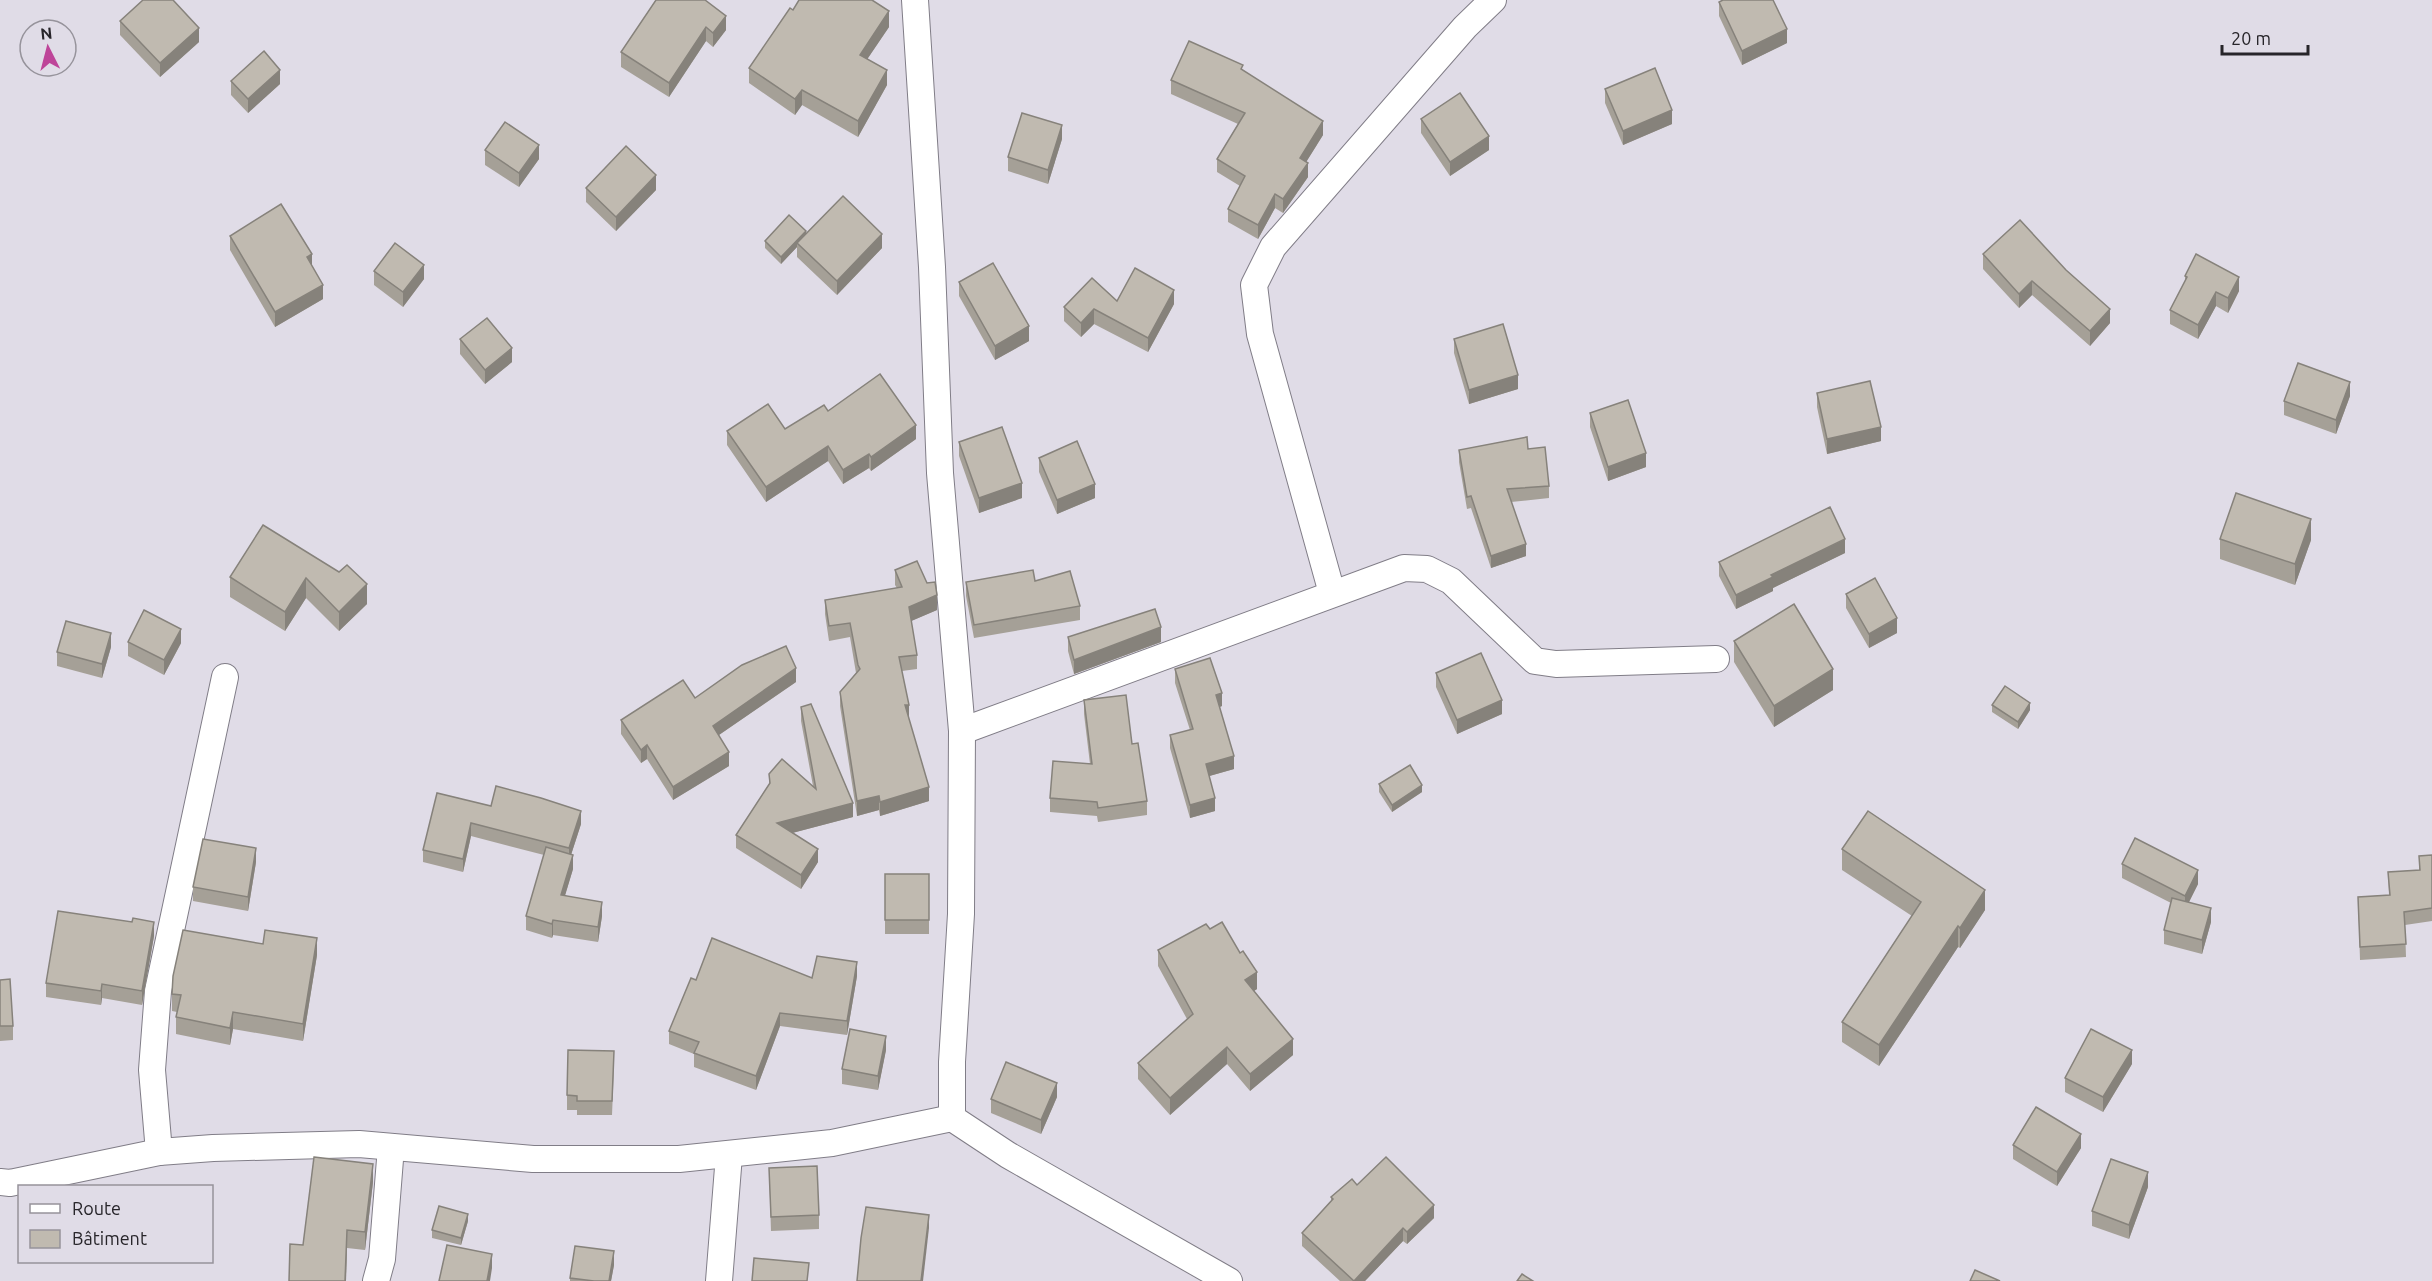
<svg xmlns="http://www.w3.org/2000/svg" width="2432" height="1281" viewBox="0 0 2432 1281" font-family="Ubuntu,sans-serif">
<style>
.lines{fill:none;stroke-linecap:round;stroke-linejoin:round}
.minor-casing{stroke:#807d87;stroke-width:28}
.minor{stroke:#fff;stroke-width:26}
.wall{fill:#a5a097}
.shaded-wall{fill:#86827b}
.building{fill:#c0bab0;stroke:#86827b;stroke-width:1.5}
</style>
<rect width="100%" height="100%" fill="#e0dce7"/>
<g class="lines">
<defs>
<g id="minor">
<path d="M915,0L932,267L940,473L962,731L961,914L952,1062V1118L1008,1155L1229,1281"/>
<path d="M1332,593L1260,334L1254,285L1273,247L1465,27L1493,0"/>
<path d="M962,731L1404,568L1427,569L1451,581L1535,661L1556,664L1716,659"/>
<path d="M159,1152L152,1070L158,991L225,677"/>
<path d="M0,1182L10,1183L159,1152L213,1148L359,1144L533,1159H679L832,1143L952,1118"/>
<path d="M376,1281L382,1259L391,1147"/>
<path d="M719,1281L729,1155"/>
</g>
</defs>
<use href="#minor" class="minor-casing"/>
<use href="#minor" class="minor"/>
</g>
<g class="wall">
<path d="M656,0L726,30L713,47L706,41L669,97L621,67V52Z"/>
<path d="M1719,2L1787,43L1742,65L1719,16Z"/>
<path d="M793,10L889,27L867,59L887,85L858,137L802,105L795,115L749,83V68Z"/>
<path d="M120,21L199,42L160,77L120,35Z"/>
<path d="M1243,70L1323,135L1306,162L1308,177L1283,213L1275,208L1258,239L1228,222V209L1240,186L1217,172V159L1238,124L1171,94V80Z"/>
<path d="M231,81L280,84L248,113L231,95Z"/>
<path d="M1605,89L1672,124L1623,145L1605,103Z"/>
<path d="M1421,119L1489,150L1450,176L1421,133Z"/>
<path d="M1062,139L1048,184L1008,171V157Z"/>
<path d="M485,150L539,159L519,187L485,165Z"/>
<path d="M586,188L656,190L616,231L586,202Z"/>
<path d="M806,234L882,248L837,295L797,257V247L781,264L765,248V241Z"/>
<path d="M230,236L312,266L323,299L275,327L230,250Z"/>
<path d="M1983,254L2110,323L2090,346L2032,295L2019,308L1983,269Z"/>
<path d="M374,271L424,279L403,307L374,285Z"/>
<path d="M2185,276L2239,291L2228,313L2216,306L2198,339L2170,324V310L2185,281Z"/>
<path d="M959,282L1029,341L995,360L959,296Z"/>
<path d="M1117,301L1174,304L1148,352L1094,324L1081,337L1064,321V307Z"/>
<path d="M460,339L512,362L485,384L460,354Z"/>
<path d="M1454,339L1518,389L1469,404L1454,353Z"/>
<path d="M1817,393L1881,441L1827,454L1817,407Z"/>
<path d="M2350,396L2336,434L2284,415V401Z"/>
<path d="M828,411L916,439L871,471L869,468L843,484L828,461L766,502L727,445V431L785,429Z"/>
<path d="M1590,413L1646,467L1608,481L1590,427Z"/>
<path d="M959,442L1022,498L979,513L959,456Z"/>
<path d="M1528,449L1549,486V498L1511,502L1526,556L1491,568L1471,508L1467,509L1459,462V450Z"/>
<path d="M1039,458L1095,498L1057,514L1039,472Z"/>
<path d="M2220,539L2311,540L2295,585L2220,559Z"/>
<path d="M1845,553L1773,588V591L1736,609L1719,576V562Z"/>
<path d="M895,570L937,610L911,621L917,655V669L902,671L909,719L929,801L880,816L879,810L857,816L840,706V692L856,673L850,637L829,641L825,614V600L897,588L895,585Z"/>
<path d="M339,572L367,604L339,631L306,598L285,631L230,597V577Z"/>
<path d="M1035,581L1080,606V620L974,638L966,596V582Z"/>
<path d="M1846,594L1897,633L1869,648L1846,608Z"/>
<path d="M1068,637L1161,642L1074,674L1068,651Z"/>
<path d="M1734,641L1833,690L1774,727L1734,662Z"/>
<path d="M128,642L181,643L164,675L128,656Z"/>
<path d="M111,647L102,678L57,666V652Z"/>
<path d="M1175,669L1222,706L1220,707L1234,769L1209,776L1215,811L1190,818L1170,748V735L1190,730L1175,683Z"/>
<path d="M1436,673L1502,714L1457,734L1436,687Z"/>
<path d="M796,682L719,735L729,766L673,800L647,759L641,763L621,734V720L695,698Z"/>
<path d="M1084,700L1132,744L1147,801V815L1098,822L1097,816L1050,812V798L1090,764L1084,714Z"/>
<path d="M1992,705L2030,710L2018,729L1992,712Z"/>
<path d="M801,707L853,817L792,833L818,862L801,889L736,848V835L769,784V774L813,786L801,721Z"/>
<path d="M1379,784L1422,792L1392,812L1379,792Z"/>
<path d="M491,806L581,824L571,855L573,869L565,895L602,916L598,942L553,935L552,938L526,930V916L544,855L471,836L463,872L423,862V850Z"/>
<path d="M1842,849L1985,910L1960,948L1958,947L1879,1066L1842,1042V1022L1912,916L1842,870Z"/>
<path d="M2432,855V921L2405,925L2406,957L2360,960L2358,897L2389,895L2388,872L2419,870V856Z"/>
<path d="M256,862L248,911L193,901V887Z"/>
<path d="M2122,864L2198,884L2189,902L2211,922L2202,954L2164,944V930L2171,903L2122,878Z"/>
<rect x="885" y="874" width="44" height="60"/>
<path d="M1210,929L1257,989L1254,991L1293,1055L1250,1091L1227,1064L1170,1115L1138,1079V1063L1187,1019L1158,966V950Z"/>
<path d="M154,936L142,1005L102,998L101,1005L46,997V983Z"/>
<path d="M317,955L303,1041L233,1029L230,1045L176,1034V1017L177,1012L172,1011V994Z"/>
<path d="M857,976L847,1035L780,1026L756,1090L694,1067V1054L669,1044V1031L696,980L812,978Z"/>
<path d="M0,980L13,1026V1040L0,1041Z"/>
<path d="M886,1050L878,1090L842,1084V1069Z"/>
<path d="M2132,1064L2103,1112L2065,1092V1078Z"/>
<path d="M614,1066L612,1115H577V1110H567V1095Z"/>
<path d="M1057,1097L1041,1134L991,1113V1099Z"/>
<path d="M2013,1145L2081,1148L2057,1186L2013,1159Z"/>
<path d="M769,1168L819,1215V1229L771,1231Z"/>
<path d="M373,1182L365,1250L347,1248L346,1281H289L303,1245Z"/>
<path d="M1357,1185L1434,1218L1407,1244L1403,1241L1365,1281H1340L1302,1246V1233L1331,1201V1197Z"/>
<path d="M2148,1187L2129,1239L2092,1226V1211Z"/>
<path d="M468,1221L461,1245L432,1238V1230Z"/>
<path d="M614,1265L611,1281H570V1278Z"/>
</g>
<g class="shaded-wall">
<path d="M889,11V27L860,70V55Z"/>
<path d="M726,16V30L713,47V33Z"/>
<path d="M706,27V41L669,97V83Z"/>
<path d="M199,28V42L160,77V63Z"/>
<path d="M1787,29V43L1742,65V51Z"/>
<path d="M280,70V84L248,113V99Z"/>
<path d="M887,70V85L858,137V121Z"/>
<path d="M802,90V105L795,115V99Z"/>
<path d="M1672,110V124L1623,145V131Z"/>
<path d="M1323,121V135L1300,172V158Z"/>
<path d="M1062,125V139L1048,184V170Z"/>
<path d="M1489,136V150L1450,176V162Z"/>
<path d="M539,145V159L519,187V173Z"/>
<path d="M1308,163V177L1283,213V199Z"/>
<path d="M656,175V190L616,231V217Z"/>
<path d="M1275,194V208L1258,239V225Z"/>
<path d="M806,231V238L797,243V247L781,264V257Z"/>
<path d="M882,234V248L837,295V281Z"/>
<path d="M312,254V268L307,257Z"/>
<path d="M424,265V279L403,307V292Z"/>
<path d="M2239,277V291L2228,313V298Z"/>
<path d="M2032,281V295L2019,308V294Z"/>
<path d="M323,285V299L275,327V312Z"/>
<path d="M1174,290V304L1148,352V338Z"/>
<path d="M2216,292V306L2198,339V325Z"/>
<path d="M1094,309V324L1081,337V323Z"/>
<path d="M2110,309V323L2090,346V331Z"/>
<path d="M1029,326V341L995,360V346Z"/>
<path d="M512,348V362L485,384V370Z"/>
<path d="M1518,375V389L1469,404V390Z"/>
<path d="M2350,382V396L2336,434V420Z"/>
<path d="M916,425V439L871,471V457Z"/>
<path d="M1881,427V441L1827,454V439Z"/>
<path d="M828,446V461L766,502V487Z"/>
<path d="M1646,453V467L1608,481V467Z"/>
<path d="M869,454V468L843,484V470Z"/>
<path d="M1022,483V498L979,513V498Z"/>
<path d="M1095,484V498L1057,514V500Z"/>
<path d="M2311,519V540L2295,585V564Z"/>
<path d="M1845,539V553L1773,588V591L1736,609V595L1771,575Z"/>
<path d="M1526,544V556L1491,568V556Z"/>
<path d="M306,578V598L285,631V612Z"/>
<path d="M367,584V604L339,631V612Z"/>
<path d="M937,595V610L909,622V607Z"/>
<path d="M1897,618V633L1869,648V634Z"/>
<path d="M1161,627V642L1074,674V660Z"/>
<path d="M181,629V643L164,675V660Z"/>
<path d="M111,633V647L102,678V664Z"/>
<path d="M796,668V682L713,739V726Z"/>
<path d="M1833,669V690L1774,727V706Z"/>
<path d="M1222,693V706L1216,708V695Z"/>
<path d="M1502,700V714L1457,734V720Z"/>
<path d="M2030,703V710L2018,729V722Z"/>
<path d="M905,705H909V719Z"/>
<path d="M647,745V759L641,763V750Z"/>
<path d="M729,752V766L673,800V787Z"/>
<path d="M1234,756V769L1206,777V764Z"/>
<path d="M1422,785V792L1392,812V805Z"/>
<path d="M929,787V801L880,816V802Z"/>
<path d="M879,796V810L857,816V801Z"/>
<path d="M1215,798V811L1190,818V805Z"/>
<path d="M853,803V817L777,837V823Z"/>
<path d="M581,811V824L569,861V848Z"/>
<path d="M471,823V836L463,872V859Z"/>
<path d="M256,848V862L248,911V897Z"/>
<path d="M818,849V862L801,889V875Z"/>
<path d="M573,855V869L561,909V895Z"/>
<path d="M2198,870V884L2185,910V896Z"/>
<path d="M1985,890V910L1960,948V928Z"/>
<path d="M602,902V916L598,942V927Z"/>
<path d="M2211,908V922L2202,954V940Z"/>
<path d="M553,920V935L552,938V924Z"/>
<path d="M154,922V936L142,1005V991Z"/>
<path d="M1958,926V947L1879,1066V1045Z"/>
<path d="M317,938V955L303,1041V1024Z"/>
<path d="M857,962V976L847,1035V1021Z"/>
<path d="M1257,972V989L1245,997V980Z"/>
<path d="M102,984V998L101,1005V991Z"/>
<path d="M233,1012V1029L230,1045V1028Z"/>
<path d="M780,1013V1026L756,1090V1076Z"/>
<path d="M886,1036V1050L878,1090V1076Z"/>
<path d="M1293,1039V1055L1250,1091V1074Z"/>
<path d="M1227,1047V1064L1170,1115V1098Z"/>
<path d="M2132,1050V1064L2103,1112V1097Z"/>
<path d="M1057,1083V1097L1041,1134V1120Z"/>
<path d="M2081,1134V1148L2057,1186V1172Z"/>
<path d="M373,1164V1182L365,1250V1232Z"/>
<path d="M2148,1172V1187L2129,1239V1225Z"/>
<path d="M1434,1205V1218L1407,1244V1232Z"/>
<path d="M468,1214V1221L461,1245V1238Z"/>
<path d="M929,1215V1228L923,1281H921Z"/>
<path d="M1403,1228V1241L1365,1281H1354Z"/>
<path d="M347,1230L346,1281H345Z"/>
<path d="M614,1251V1265L611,1281H609Z"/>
<path d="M492,1254V1268L490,1281H487Z"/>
</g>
<g class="building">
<path d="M143,0H173L199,28L160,63L120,21Z"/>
<path d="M656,0H705L726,16L713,33L706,27L669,83L621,52Z"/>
<path d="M799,0H872L889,11L860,55L887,70L858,121L802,90L795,99L749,68L790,8L793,10Z"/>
<path d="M1723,0H1773L1787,29L1742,51L1719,2Z"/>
<path d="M1189,41L1243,65L1241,69L1323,121L1300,158L1308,163L1283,199L1275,194L1258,225L1228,209L1245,176L1217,159L1245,113L1171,80Z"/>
<path d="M264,51L280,70L248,99L231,81Z"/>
<path d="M1655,68L1672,110L1623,131L1605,89Z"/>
<path d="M1460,93L1489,136L1450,162L1421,119Z"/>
<path d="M1022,113L1062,125L1048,170L1008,157Z"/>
<path d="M505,122L539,145L519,173L485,150Z"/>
<path d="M626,146L656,175L616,217L586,188Z"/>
<path d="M843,196L882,234L837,281L797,243Z"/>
<path d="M281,204L312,254L307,257L323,285L275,312L230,236Z"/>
<path d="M789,215L806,231L781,257L765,241Z"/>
<path d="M2020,220L2066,270L2110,309L2090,331L2032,281L2019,294L1983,254Z"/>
<path d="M395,243L424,265L403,292L374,271Z"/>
<path d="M2196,254L2239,277L2228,298L2216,292L2198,325L2170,310L2187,277L2185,276Z"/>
<path d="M993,263L1029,326L995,346L959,282Z"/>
<path d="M1135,268L1174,290L1148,338L1094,309L1081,323L1064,307L1092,278L1117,301Z"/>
<path d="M487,318L512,348L485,370L460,339Z"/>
<path d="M1503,324L1518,375L1469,390L1454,339Z"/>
<path d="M2298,363L2350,382L2336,420L2284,401Z"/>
<path d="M880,374L916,425L871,457L869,454L843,470L828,446L766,487L727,431L768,404L785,429L824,405L828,411Z"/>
<path d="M1870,381L1881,427L1827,439L1817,393Z"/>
<path d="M1628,400L1646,453L1608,467L1590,413Z"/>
<path d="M1002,427L1022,483L979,498L959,442Z"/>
<path d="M1527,437L1528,449L1545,447L1549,486L1507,489L1526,544L1491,556L1471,496L1467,497L1459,450Z"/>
<path d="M1077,441L1095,484L1057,500L1039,458Z"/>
<path d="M2236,493L2311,519L2295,564L2220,539Z"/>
<path d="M1830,507L1845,539L1771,575L1773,577L1736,595L1719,562Z"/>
<path d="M263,525L339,572L347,565L367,584L339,612L306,578L285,612L230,577Z"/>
<path d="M917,561L927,583L935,582L937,595L909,607L917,655L899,657L909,705H905L929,787L880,802L879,796L857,801L840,692L860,669L858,665L850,623L829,626L825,600L902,587L895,570Z"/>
<path d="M1033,570L1035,581L1070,571L1080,606L974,625L966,582Z"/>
<path d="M1875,578L1897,618L1869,634L1846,594Z"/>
<path d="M1794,604L1833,669L1774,706L1734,641Z"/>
<path d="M1155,609L1161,627L1074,660L1068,637Z"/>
<path d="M144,610L181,629L164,660L128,642Z"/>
<path d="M66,621L111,633L102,664L57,652Z"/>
<path d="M786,646L796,668L713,726L729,752L673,787L647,745L641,750L621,720L683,680L695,698L742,665Z"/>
<path d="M1481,653L1502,700L1457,720L1436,673Z"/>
<path d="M1210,658L1222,693L1216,695L1234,756L1206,764L1215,798L1190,805L1170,735L1193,729L1175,669Z"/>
<path d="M2005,686L2030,703L2018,722L1992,705Z"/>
<path d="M1126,695L1132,744L1138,743L1147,801L1098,808L1097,802L1050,798L1053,761L1092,764L1084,700Z"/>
<path d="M811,704L853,803L777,823L818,849L801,875L736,835L770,783L769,774L782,759L816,789L801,707Z"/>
<path d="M1410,765L1422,785L1392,805L1379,784Z"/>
<path d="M496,786L541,798L581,811L569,848L471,823L463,859L423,850L437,793L491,806Z"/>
<path d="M1868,811L1985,890L1960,928L1958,926L1879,1045L1842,1022L1921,902L1842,849Z"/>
<path d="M2135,838L2198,870L2185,896L2122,864Z"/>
<path d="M203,839L256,848L248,897L193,887Z"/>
<path d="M546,847L573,855L561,895L602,902L598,927L553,920L552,924L526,916Z"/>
<path d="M2432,855V908L2404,912L2406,944L2360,947L2358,897L2390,895L2388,872L2420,870L2419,856Z"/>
<rect x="885" y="874" width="44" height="46"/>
<path d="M2172,898L2211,908L2202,940L2164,930Z"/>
<path d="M58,911L132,922L133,918L154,922L142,991L102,984L101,991L46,983Z"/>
<path d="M1222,922L1240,953L1243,951L1257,972L1245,980L1293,1039L1250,1074L1227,1047L1170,1098L1138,1063L1193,1014L1158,950L1206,924L1210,929Z"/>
<path d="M183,930L263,944L265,930L317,938L303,1024L233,1012L230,1028L176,1017L181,995L172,994L173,976Z"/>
<path d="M712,938L812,978L817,956L857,962L847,1021L780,1013L756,1076L694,1053L699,1042L669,1031L691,978L696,980Z"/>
<path d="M10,979L13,1026H0V980Z"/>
<path d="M850,1029L886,1036L878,1076L842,1069Z"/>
<path d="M2091,1029L2132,1050L2103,1097L2065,1078Z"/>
<path d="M568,1050L614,1051L612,1101H577V1096L567,1095Z"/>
<path d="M1006,1062L1057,1083L1041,1120L991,1099Z"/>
<path d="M2036,1107L2081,1134L2057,1172L2013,1145Z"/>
<path d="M314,1157L373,1164L365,1232L347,1230L345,1281H289L290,1244L303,1245Z"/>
<path d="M1386,1157L1434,1205L1407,1232L1403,1228L1354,1281L1302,1233L1333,1199L1331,1197L1352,1179L1357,1185Z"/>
<path d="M2111,1159L2148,1172L2129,1225L2092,1211Z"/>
<path d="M817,1166L819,1215L771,1217L769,1168Z"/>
<path d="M439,1206L468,1214L461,1238L432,1230Z"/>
<path d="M866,1207L929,1215L921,1281H857L861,1238Z"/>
<path d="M447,1245L492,1254L487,1281H439Z"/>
<path d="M575,1246L614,1251L609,1281H594L570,1278Z"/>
<path d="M754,1258L809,1263L807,1281H752Z"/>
<path d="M1975,1270L2000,1281H1970Z"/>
<path d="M1522,1274L1533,1281H1517Z"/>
</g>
<rect x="18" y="1185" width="195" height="78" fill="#e0dce7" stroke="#96939b" stroke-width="1.5"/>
<rect x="30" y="1204" width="30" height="9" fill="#ffffff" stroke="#96939b" stroke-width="1.5"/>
<text x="72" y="1215" font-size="18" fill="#27252a">Route</text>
<rect x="30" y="1230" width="30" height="18" fill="#c0bab0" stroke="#96939b" stroke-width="1.5"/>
<text x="72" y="1245" font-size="18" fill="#27252a">Bâtiment</text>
<g transform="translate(48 48) rotate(354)"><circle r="28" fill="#e0dce7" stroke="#96939b" stroke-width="1.5"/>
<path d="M0-4.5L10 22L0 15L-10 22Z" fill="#be4599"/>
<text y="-9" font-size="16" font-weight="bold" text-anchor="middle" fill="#27252a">N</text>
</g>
<path d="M2222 45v9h86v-9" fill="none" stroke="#27252a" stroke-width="3"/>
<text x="2231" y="45" font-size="18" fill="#27252a" stroke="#e0dce7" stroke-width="4.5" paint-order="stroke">20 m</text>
</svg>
